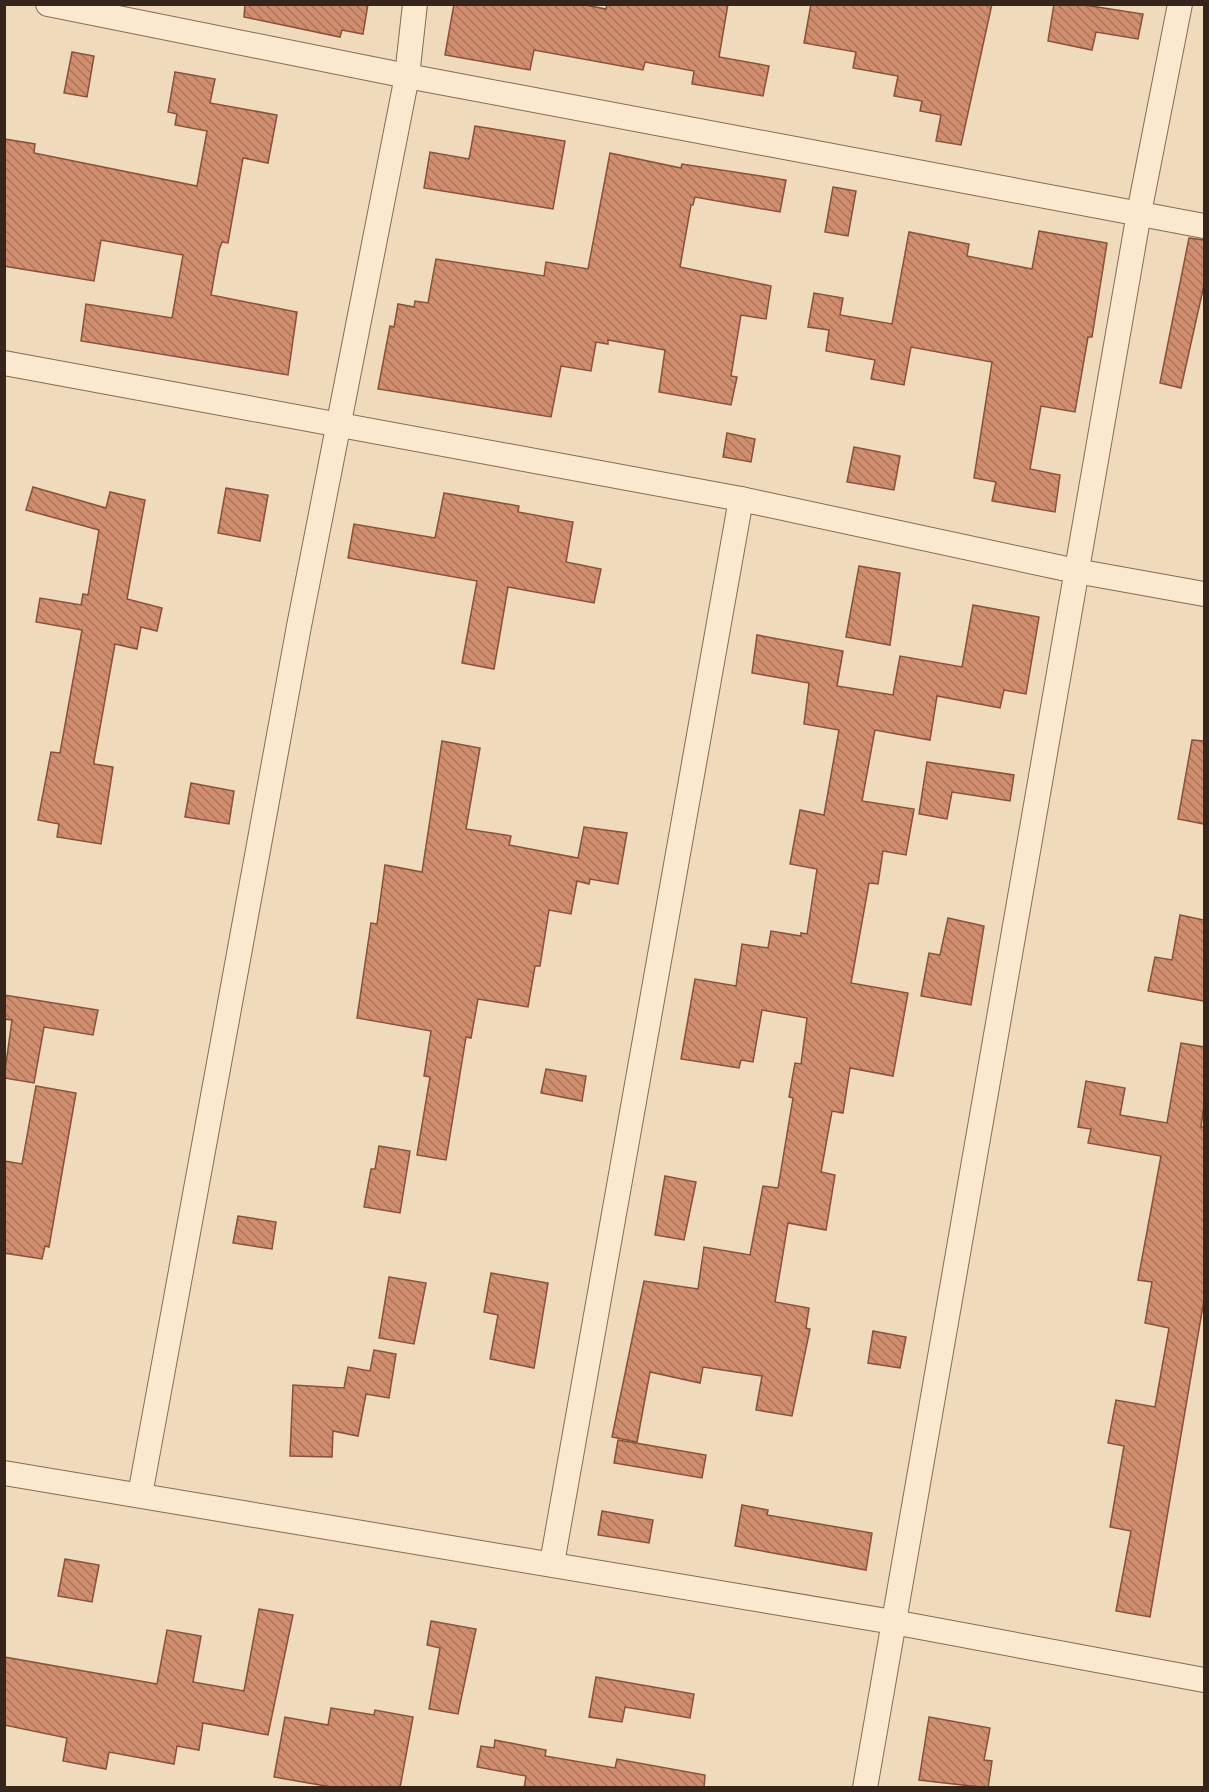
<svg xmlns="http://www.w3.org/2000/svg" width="1209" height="1792" viewBox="0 0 1209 1792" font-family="'Noto Serif',serif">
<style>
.building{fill:url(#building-back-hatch);stroke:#87513a;stroke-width:1.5}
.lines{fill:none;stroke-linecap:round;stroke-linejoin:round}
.street-casing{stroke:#876a55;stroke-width:26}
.street{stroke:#fae9cf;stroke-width:24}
</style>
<defs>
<pattern id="building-back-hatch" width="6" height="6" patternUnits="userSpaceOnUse" patternTransform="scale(1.5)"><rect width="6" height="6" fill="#d08e6f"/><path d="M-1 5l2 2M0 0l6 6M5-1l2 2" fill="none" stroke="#aa745a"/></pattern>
</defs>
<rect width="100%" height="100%" fill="#efdbbb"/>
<g class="building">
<path d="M245,4H368L363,34L342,30L340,37L244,17Z"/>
<path d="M454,4H580L606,9L607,4H728L719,57L769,66L763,96L692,84L694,71L645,62L643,70L534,50L530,70L445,55Z"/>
<path d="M811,4H992L961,145L936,141L941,115L920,111L922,101L894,96L898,76L853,68L856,52L804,43Z"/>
<path d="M1054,4H1078L1143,14L1138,39L1096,32L1092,50L1048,41Z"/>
<path d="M72,52L94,56L87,97L64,93Z"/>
<path d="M175,72L215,79L210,103L277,115L268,163L243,158L228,243L222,242L219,250L211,295L297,312L288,375L81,341L86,304L172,318L183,255L101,240L94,281L4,266V139L35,144L34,153L197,186L207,131L175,125L177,114L168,112Z"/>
<path d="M475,126L565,141L553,209L424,188L430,152L469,159Z"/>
<path d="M610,153L681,168L682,164L786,180L780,212L695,197L693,205H691L680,267L771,286L766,319L741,315L731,376L737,377L731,405L659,392L665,350L608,340V344L596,342L591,371L561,366L551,417L378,389L390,326L394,327L398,304L414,307L415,301L428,303L436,259L544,276L546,262L588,269Z"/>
<path d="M833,187L856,191L848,236L825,232Z"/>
<path d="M1039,231L1107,243L1092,337H1088L1075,412L1041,406L1030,469L1060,475L1055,512L992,501L996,482L974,478L992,362L911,347L904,385L871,379L875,360L826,351L829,330L808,327L814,293L843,298L840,315L892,324L909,232L969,244L967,256L1032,269Z"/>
<path d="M1189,238L1204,240V285L1181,388L1160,383Z"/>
<path d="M727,433L755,439L751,462L723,457Z"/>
<path d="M854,447L900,456L894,490L847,482Z"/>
<path d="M33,487L106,508L110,492L145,500L127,599L162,608L157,631L141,627L137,649L115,644L94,761V764L113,767L101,844L57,837L59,824L38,820L51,752L60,753L82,630L36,622L40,598L81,605L83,594L88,595L99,530L26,510Z"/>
<path d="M226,488L268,495L260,541L218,533Z"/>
<path d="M444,493L519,506L518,512L573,522L566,562L601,569L594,603L508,587L494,669L462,663L477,581L348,558L354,524L435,538Z"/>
<path d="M859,566L900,573L890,645L846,637Z"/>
<path d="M973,605L1039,617L1026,694L1004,690L1000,708L937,696L930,740L875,730L874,735L862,801L914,809L906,855L883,851L878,884L869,883L851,983L908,993L893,1076L850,1068L843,1113L832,1111L821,1172L835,1175L826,1230L788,1223L775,1302L809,1308L806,1328L810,1329L792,1416L756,1410L762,1376L703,1367L700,1383L650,1372L637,1442L612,1437L644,1281L698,1289L704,1247L750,1255L763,1186L778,1188L793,1098L789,1097L795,1063L801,1064L807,1018L762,1010L753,1062L741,1060L739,1068L681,1059L695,979L736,986L742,944L768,948L771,931L801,936V933L807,934L817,869L790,864L800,810L824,815L839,730L804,724L809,683L752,673L757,635L843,651L837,686L893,695L900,656L962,667Z"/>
<path d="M1192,740L1204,741V824L1178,819Z"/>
<path d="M442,741L480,748L466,829L511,836L509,845L578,858L584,827L627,833L618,884L590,879L589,884L577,881L571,914L549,910L540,966H535L528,1007L478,999L471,1038L466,1037L446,1160L417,1155L430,1077L424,1076L431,1031L357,1018L371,923L377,924L385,865L422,872Z"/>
<path d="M927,762L1014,775L1010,801L952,792L947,819L919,814Z"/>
<path d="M191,783L234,791L229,824L185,817Z"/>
<path d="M1180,915L1204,920V1001L1148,991L1155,957L1172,960Z"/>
<path d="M948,918L984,926L971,1005L921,996L929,953L940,955Z"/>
<path d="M4,995L98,1010L93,1035L44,1027L34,1083L4,1078L12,1020L4,1019Z"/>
<path d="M1181,1043L1204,1047V1105L1201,1127H1204V1300L1150,1617L1116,1611L1131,1531L1110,1527L1124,1446L1108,1443L1116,1400L1155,1407L1161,1373L1169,1328L1145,1323L1152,1282L1138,1280L1161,1156L1088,1143L1091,1129L1078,1127L1086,1081L1125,1088L1120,1115L1167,1123Z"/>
<path d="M546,1069L586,1076L582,1101L541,1093Z"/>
<path d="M36,1086L76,1093L49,1247L45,1246L42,1259L4,1253V1161L22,1164Z"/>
<path d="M379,1146L410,1151L400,1213L364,1207L371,1169H375Z"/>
<path d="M665,1176L696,1182L684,1240L655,1235Z"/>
<path d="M238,1216L276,1222L272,1249L233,1243Z"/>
<path d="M491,1273L548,1283L534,1368L490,1359L498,1315L484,1312Z"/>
<path d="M389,1277L426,1283L414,1344L379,1338Z"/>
<path d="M873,1331L906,1337L900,1368L868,1363Z"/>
<path d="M374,1350L396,1354L389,1398L366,1394L358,1436L333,1431L332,1457L290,1456L293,1385L344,1388L348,1367L370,1371Z"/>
<path d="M618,1440L706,1455L702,1478L614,1463Z"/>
<path d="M742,1505L768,1510L767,1515L872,1533L866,1570L735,1546Z"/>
<path d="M602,1511L653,1520L649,1543L598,1535Z"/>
<path d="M65,1559L99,1565L92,1602L58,1596Z"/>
<path d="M259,1609L293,1615L268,1735L203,1723L199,1750L177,1746L174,1764L109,1752L106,1769L63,1761L67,1738L4,1725V1657L157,1684L167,1630L201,1636L193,1682L244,1691Z"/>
<path d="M431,1621L476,1629L458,1714L429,1709L440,1648L427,1645Z"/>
<path d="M596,1677L694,1694L690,1718L625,1707L622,1722L589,1717Z"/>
<path d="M331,1708L374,1715L375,1710L413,1717L400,1788H337L274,1777L285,1717L328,1725Z"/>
<path d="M929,1717L990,1728L984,1760L992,1761L988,1788L919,1780Z"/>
<path d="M495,1740L546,1750L545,1756L615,1768L617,1759L705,1775L704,1788H524L526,1776L477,1767L481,1746L494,1748Z"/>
</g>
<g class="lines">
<defs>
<g id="street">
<path d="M48,4L407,76L1204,226"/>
<path d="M4,363L741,499L1076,571L1204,594"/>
<path d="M4,1473L893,1622L1204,1680"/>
<path d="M140,1495L299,626L407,76L415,4"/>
<path d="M552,1563L741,499"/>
<path d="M865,1788L1139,213L1180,4"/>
</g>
</defs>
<use href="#street" class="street-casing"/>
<use href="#street" class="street"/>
</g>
<rect width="1209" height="1792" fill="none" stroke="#35251a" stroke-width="12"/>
</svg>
